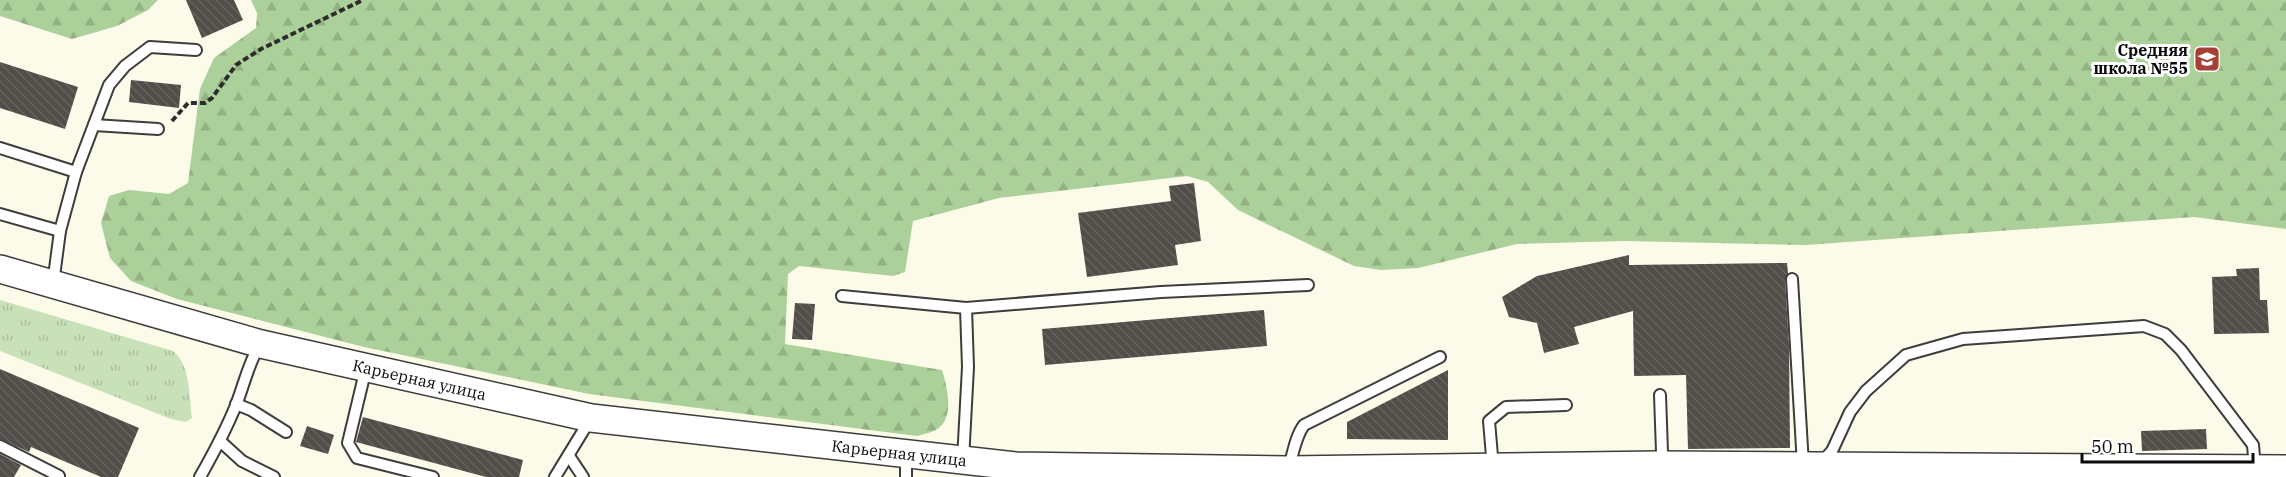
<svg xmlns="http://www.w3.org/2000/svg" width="2286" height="477" viewBox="0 0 2286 477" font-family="'IBM Plex Serif',serif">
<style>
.grass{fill:url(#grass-tufts)}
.forest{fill:url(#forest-firs)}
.building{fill:url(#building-back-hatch)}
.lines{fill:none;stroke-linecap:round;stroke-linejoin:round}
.service-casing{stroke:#3d3d3d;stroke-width:14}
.tertiary-casing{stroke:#3d3d3d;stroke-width:30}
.path{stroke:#2c2c2c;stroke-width:4;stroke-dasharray:6 3;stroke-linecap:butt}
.service{stroke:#fff;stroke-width:10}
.tertiary{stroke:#fff;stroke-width:27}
.labels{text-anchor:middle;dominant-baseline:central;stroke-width:6;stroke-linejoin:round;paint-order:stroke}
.poi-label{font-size:16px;font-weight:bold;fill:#0a0a0a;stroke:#fff;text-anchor:end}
.street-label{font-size:16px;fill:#0a0a0a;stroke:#fff}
</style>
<defs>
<pattern id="grass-tufts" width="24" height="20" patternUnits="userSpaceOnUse" patternTransform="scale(1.5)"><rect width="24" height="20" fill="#c9e1b9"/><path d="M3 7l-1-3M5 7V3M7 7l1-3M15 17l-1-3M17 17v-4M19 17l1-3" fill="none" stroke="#abc09e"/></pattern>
<pattern id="forest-firs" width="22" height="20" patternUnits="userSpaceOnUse" patternTransform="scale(1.5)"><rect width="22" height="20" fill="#acd09a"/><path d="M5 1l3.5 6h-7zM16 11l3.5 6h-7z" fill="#93b183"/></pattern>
<pattern id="building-back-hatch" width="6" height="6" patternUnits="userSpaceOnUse" patternTransform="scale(1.5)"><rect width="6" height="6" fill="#514d48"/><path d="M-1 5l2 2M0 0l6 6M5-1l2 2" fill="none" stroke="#65625e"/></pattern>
</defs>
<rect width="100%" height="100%" fill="#fcfbea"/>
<path class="grass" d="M0,300L173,351C191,366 189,396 192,418L186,422L171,419L0,351Z"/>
<g class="forest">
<path d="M0,0H158L148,10L117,26L72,39L0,16Z"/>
<path d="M251,0H2286V229L2194,217L1806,245L1625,241L1517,244L1418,268L1381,270L1354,266L1238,210L1208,182L1187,176L999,198L913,221L905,272L893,276L799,266L788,274L785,344L942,370C947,386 954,414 940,427C935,432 924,434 917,436L589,394L364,347L177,299L131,281L110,258L101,223L109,196L129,190L169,194L188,183L200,89L214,58L256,28L257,13Z"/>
</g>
<g class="building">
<path d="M186,0H234L243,20L202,38Z"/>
<path d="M0,62L78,87L65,129L0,108Z"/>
<path d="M131,80L181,85L179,108L129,102Z"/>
<path d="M1194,183L1201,241L1175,245L1178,265L1087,277L1078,213L1171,201L1169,186Z"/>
<path d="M1629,255V265L1787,263L1788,273L1785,279L1789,347L1790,448L1688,449L1686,375L1634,376L1633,311L1574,327L1579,344L1544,353L1537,323L1509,317L1502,297L1537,276Z"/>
<path d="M2259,268L2260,300H2267L2269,333L2214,334L2212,277L2237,276L2236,269Z"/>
<path d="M795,303L815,304L812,340L792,339Z"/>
<path d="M1264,310L1267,346L1045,365L1042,329Z"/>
<path d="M0,369L139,428L118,477H101L31,447L29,452L0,439Z"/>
<path d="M1448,370V440L1347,439V422Z"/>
<path d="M363,417L523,460L519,477H486L356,442Z"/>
<path d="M307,426L334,435L328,454L300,446Z"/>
<path d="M2206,429L2207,449L2142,451L2141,431Z"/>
<path d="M0,454L21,465L14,477H0Z"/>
</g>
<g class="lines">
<defs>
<g id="service">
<path d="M94,125L158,129"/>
<path d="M0,148L76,172L60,231L53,284"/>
<path d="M76,172L109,85L125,66L150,47L196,50"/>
<path d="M0,214L60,231"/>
<path d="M1792,279L1803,465"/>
<path d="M842,296L966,308L968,367L963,460"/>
<path d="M966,308L1161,292L1308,285"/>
<path d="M366,368L348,443L357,458L433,477"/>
<path d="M236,404L251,410L286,432"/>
<path d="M220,441L242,461L274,477"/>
<path d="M0,446L59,476"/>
<path d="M569,456L583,477"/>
<path d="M1821,463L1832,451L1850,412L1866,391L1906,355L1963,339L2144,326L2165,334L2181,350L2253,445L2255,469"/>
<path d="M1659,465L1662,452L1660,395"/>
<path d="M1493,468L1489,421L1506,407L1566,405"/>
<path d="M1288,470C1293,455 1295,437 1304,425L1440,357"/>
<path d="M200,477C213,454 226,430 236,405C244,385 248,364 260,344"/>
<path d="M555,477L591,418"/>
<path d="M906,477V455"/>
</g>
<g id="tertiary">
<path id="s1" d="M0,269L261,344L591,418L1015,466L1288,470L1659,465L2286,469"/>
</g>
</defs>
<use href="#service" class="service-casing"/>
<use href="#tertiary" class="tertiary-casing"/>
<path class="path" d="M172,121L188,103H205L212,98L236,65L261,49L363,0"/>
<use href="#service" class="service"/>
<use href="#tertiary" class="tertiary"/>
</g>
<defs>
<symbol id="school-square" viewBox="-11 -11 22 22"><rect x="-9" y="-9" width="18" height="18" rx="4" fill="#a63f36" stroke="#fff"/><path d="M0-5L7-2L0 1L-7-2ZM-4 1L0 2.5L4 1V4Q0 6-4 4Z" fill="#fff"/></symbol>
</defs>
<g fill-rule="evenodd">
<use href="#school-square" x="2192" y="44" width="30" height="30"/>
</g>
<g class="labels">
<g class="poi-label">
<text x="2188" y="50">Средняя<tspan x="2188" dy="18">школа №55</tspan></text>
</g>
<g class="street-label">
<text stroke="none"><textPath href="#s1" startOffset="434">Карьерная улица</textPath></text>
<text stroke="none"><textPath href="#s1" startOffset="920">Карьерная улица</textPath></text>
</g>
</g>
<path d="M2082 453v9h171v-9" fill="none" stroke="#0a0a0a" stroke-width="3"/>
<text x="2091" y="453" font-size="18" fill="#0a0a0a" stroke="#ffffff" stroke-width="4.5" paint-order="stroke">50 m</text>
</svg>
